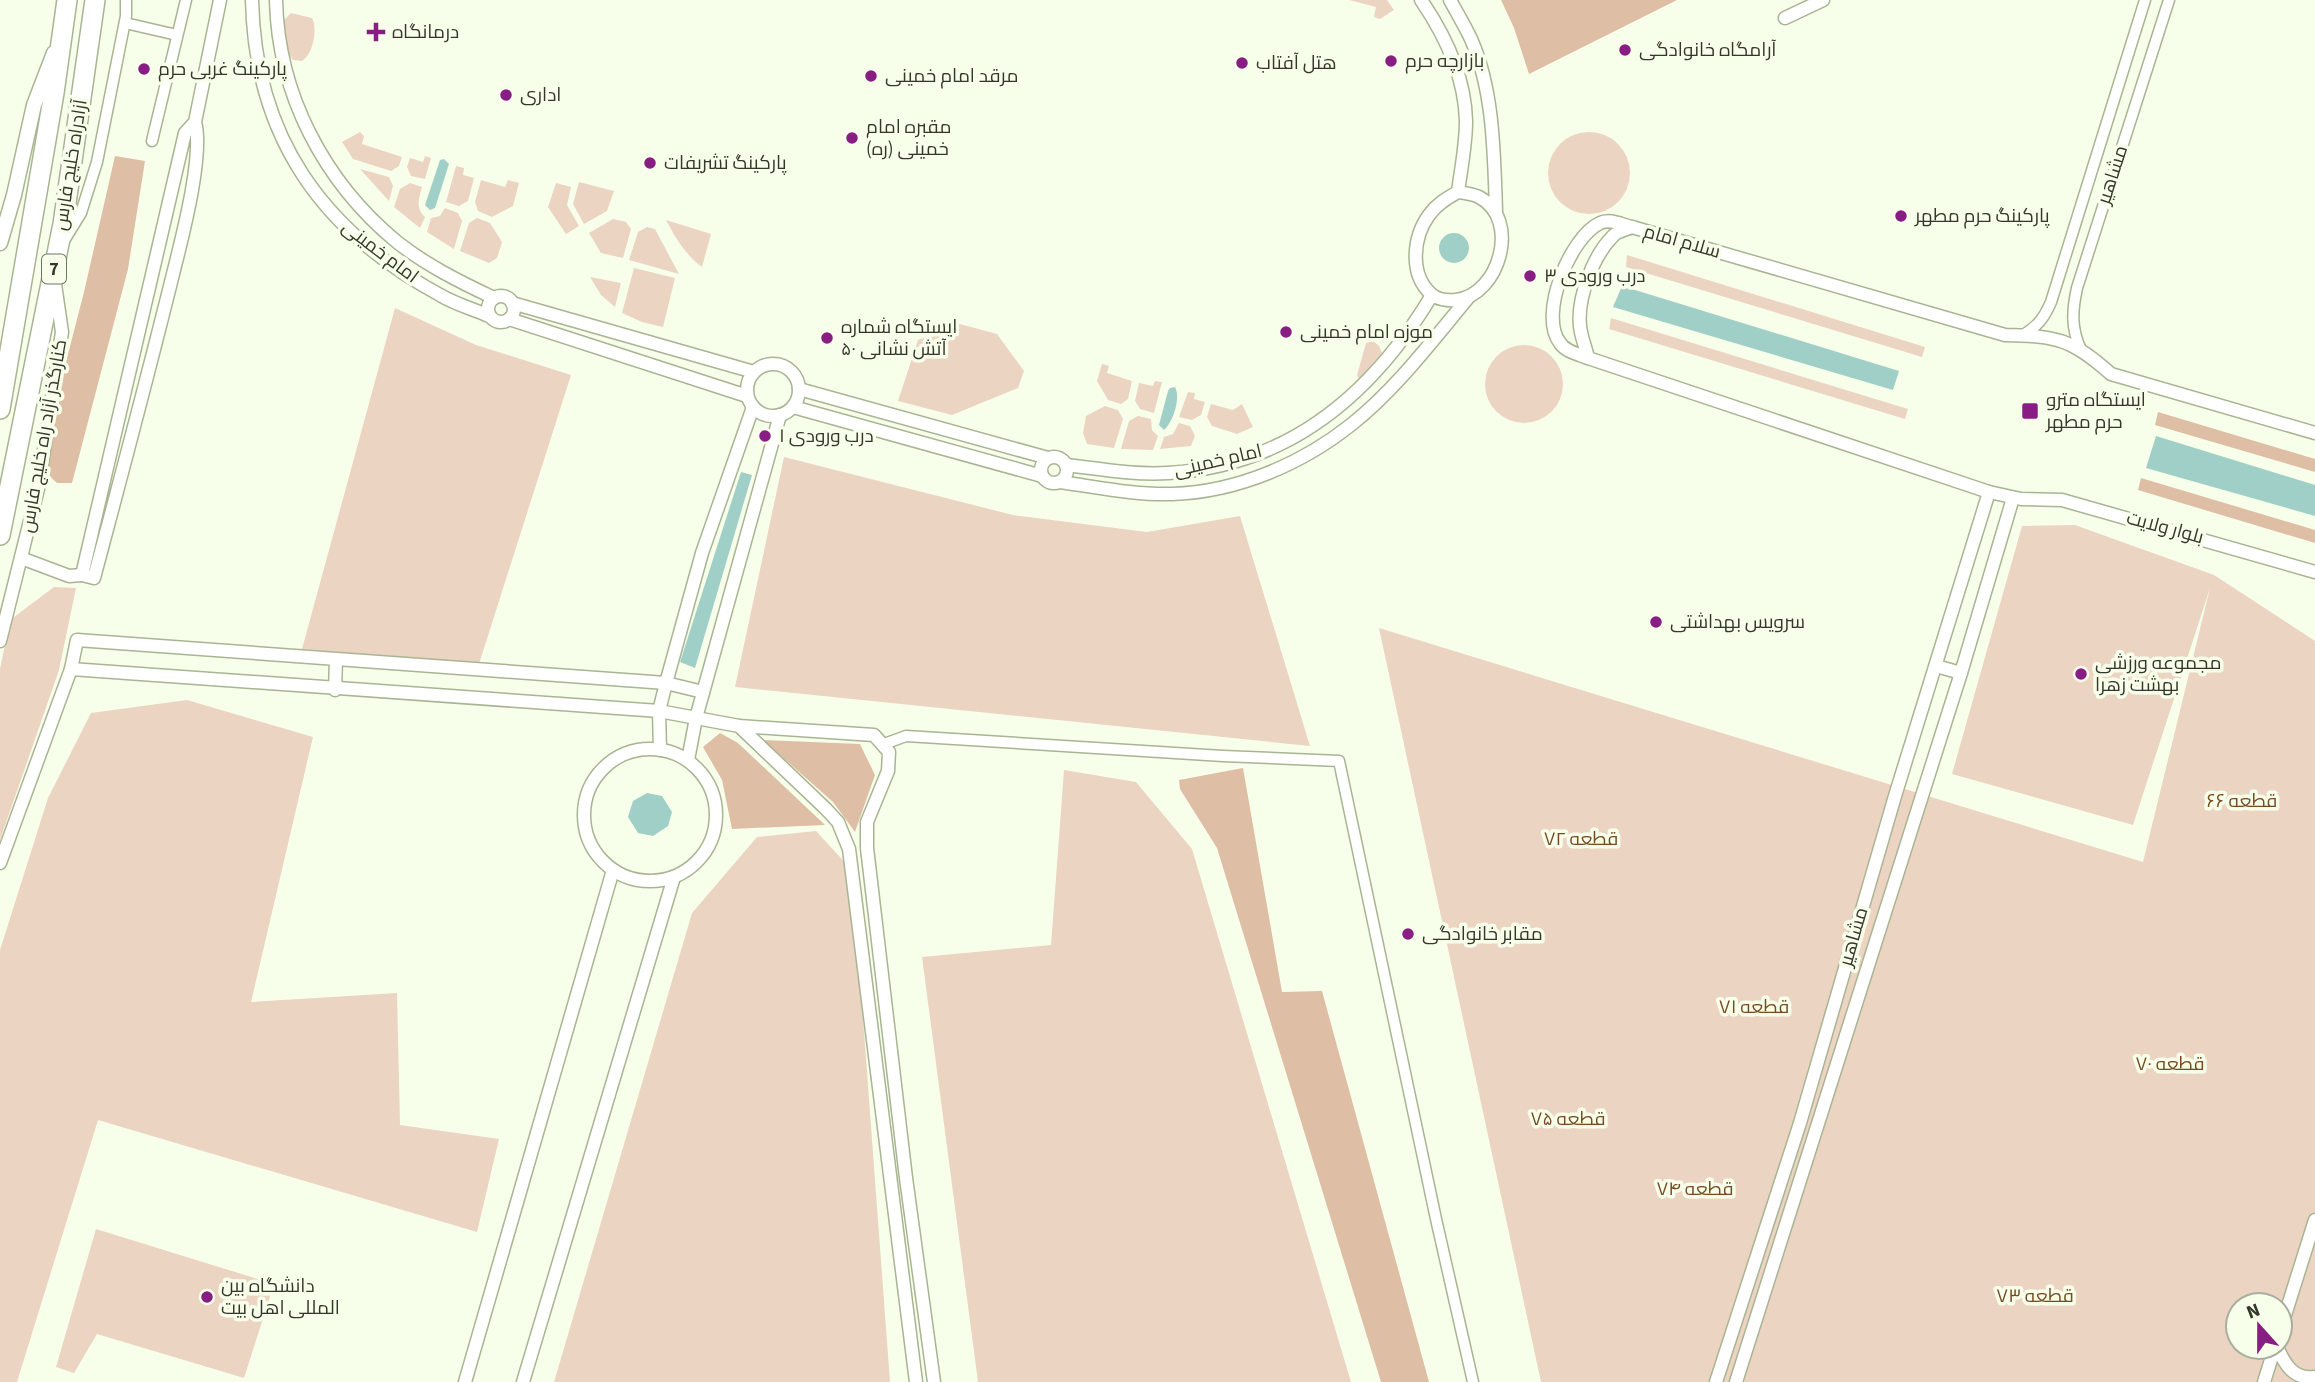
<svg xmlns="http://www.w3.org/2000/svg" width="2315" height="1382" viewBox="0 0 2315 1382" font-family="'Source Sans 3',Cairo,sans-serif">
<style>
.green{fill:#ebd4c2;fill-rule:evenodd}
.forest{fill:#debea4}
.water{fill:#a0cfc7}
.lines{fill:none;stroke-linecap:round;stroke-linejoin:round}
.minor-casing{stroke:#a9b493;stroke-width:13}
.tertiary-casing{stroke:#a9b493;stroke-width:15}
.secondary-casing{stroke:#a9b493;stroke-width:17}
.motorway-casing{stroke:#a9b493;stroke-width:22}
.minor{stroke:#fff;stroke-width:10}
.tertiary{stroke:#fff;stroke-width:12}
.secondary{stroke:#fff;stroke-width:14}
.motorway{stroke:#fff;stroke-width:19}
.poi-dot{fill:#881e84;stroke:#f7ffea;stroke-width:2.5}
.labels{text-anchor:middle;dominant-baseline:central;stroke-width:7;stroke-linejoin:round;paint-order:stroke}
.shield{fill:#f7ffea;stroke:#6e7464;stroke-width:2}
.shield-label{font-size:18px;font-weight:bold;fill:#34382b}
.poi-label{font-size:19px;fill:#34382b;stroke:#f7ffea;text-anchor:start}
.street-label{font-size:19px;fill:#34382b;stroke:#f7ffea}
.park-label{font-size:19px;fill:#764b22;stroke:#f7ffea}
</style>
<rect width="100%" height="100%" fill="#f7ffea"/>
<g class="green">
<path d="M1349,0H1387L1394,10L1380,19L1374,17L1376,7Z"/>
<path d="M291,13L312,18C318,29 313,54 302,61L293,60L287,52L284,20Z"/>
<circle cx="1589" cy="173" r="41"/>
<path d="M360,132L364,136L362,144L402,157L399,166L391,171L353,159L342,142Z"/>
<path d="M425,156L431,158L425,179L411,176L407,167L410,158L423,162Z"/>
<path d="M456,166L464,168L463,175L474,178L468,201L459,206L446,202Z"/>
<path d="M360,169L389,177L393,186L389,201Z"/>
<path d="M481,180L505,187L508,180L519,183L513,206L492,217L478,211L475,202Z"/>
<path d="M579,182L614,191L607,211L584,224L573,204Z"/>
<path d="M410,183L422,187C419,199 415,207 425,217L420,228L394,207L400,189Z"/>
<path d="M556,183L571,187L567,205L579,226L566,234L548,207Z"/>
<path d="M445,208L458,213L462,221L454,249L427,232L431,218L440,216Z"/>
<path d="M477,218L490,223L502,242L497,258L489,263L460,251L469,223Z"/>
<path d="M613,219L626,222L631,229L623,258L601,253L589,233Z"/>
<path d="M666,220L711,234L702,267C685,254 676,239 666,220Z"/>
<path d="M647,227L655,229L679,274L629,260L638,232Z"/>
<path d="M1627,255L1925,347L1922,357L1626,267Z"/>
<path d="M634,268L675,278L663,327L642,322L622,313Z"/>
<path d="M590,277L621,283L615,307L601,295Z"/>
<path d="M395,308L476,345L571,375L479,664L302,649Z"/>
<path d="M1611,318L1908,409L1905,419L1609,329Z"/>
<path d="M960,324L997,334L1024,371L1018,388L952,415L898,401L918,340Z"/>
<path d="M1373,341L1379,346L1382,353L1359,379L1357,375L1366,343Z"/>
<circle cx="1524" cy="384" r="39"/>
<path d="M1102,364L1109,366L1107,373L1132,381L1128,399L1121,404L1108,400L1097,381Z"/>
<path d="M1155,381L1162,382L1154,413L1140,409L1135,401L1139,383L1153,386Z"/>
<path d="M1188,392L1195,393L1194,399L1205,402L1201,415L1192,420L1179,417Z"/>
<path d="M1211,404L1233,410L1242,404L1253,427L1237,434L1212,426L1207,417Z"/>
<path d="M1105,406L1118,410L1123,419L1114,448L1087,444L1083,433L1086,416Z"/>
<path d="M1138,416L1151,419L1152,430L1158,436L1153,450L1121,449L1129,421Z"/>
<path d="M1179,423L1190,426L1195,436L1191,446L1160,449L1164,437L1173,434Z"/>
<path d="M784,457L1013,515L1147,532L1240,516L1310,746L735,687Z"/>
<path d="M2075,525L2214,575L2315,641V1382H1541L1379,628L2143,862L2210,588L2133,825L1952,774L2022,526ZM2238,1305H2280V1347H2238Z"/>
<path d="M54,587L76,588L59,670L0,840V669L10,620Z"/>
<path d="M187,700L313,737L251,1002L397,993L400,1125L499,1139L477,1232L98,1120L17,1382H0V950L48,798L91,713Z"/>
<path d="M1064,770L1136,782L1192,849L1351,1382H978L922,957L1051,945Z"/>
<path d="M816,831L852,870L890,1382H554L692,913L757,837Z"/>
<path d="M96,1229L274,1284L244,1378L97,1334L74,1373L56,1367Z"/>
</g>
<g class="forest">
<path d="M1501,0H1677L1529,74L1514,28Z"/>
<path d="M115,156L145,161L128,269L72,483H57L45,472L51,420L84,292Z"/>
<path d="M2158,412L2315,459V472L2155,425Z"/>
<path d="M2141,478L2315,530V543L2138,490Z"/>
<path d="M720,733L738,743L825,825L732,829L722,780L703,747Z"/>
<path d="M763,740L860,744L875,775L855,832L833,802Z"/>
<path d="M1243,768L1282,992L1322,991L1429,1382H1381L1217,848L1180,789L1179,780Z"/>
</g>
<g class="water">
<path d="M444,159L449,164L435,208L430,210L425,205L440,160Z"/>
<circle cx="1454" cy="248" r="15"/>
<path d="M1622,286L1899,371L1893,390L1613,307Z"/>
<path d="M1175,387C1181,398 1173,422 1164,430L1159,425L1168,391L1170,388Z"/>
<path d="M2156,436L2315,485V516L2146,468Z"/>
<path d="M741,472L752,475L695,668L680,662Z"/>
<path d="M647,793L662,796L672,812L668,826L653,836L638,833L628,817L633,801Z"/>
</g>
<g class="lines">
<defs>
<g id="minor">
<path d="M125,23L177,35"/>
<path d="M152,141L186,0"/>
<path d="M65,239L81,213L97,162L126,16V0"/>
<path d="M2023,335C2038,326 2044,318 2051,302L2145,0"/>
<path d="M2081,350C2071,328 2072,311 2077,288L2169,0"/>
<path d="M884,744L906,736L1223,756L1339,761L1436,1219L1473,1382"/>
</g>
<g id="tertiary">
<path d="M252,0C255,137 322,231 440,295C455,304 473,309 489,316"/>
<path d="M276,0C278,94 324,182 397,242C426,265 460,282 494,298"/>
<path d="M1421,0C1445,35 1465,78 1466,121C1466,145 1461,169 1458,192"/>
<path d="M1450,0C1457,13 1465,26 1471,39C1494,91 1494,155 1496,211"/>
<path d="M1785,18L1823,0"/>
<path d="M195,122L185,133L82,575L94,578C121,477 148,375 173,274C182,238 204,155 195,122L220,0"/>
<path d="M1458,192C1465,193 1473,194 1479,197C1521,219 1500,295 1456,300C1447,301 1437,299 1431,294C1409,274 1413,237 1429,215C1437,204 1447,198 1458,192Z"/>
<circle cx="501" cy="309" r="13"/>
<path d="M512,303L754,372"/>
<path d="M509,319L747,396"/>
<path d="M1588,358C1578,354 1566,352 1560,343C1538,315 1570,237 1600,223C1610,218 1622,225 1632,227"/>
<circle cx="773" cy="390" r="26"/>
<path d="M799,389L1048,458"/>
<path d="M793,407L1042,476"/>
<path d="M2315,433L2111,374C2071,339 2058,336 2005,335L1632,227C1626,230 1617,231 1613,236C1593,256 1577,298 1580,326C1581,337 1586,348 1588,358L1989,492L2021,499L2062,500L2315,572"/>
<circle cx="1054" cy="470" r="13"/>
<path d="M1066,465C1100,469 1134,475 1168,473C1288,466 1372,395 1432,295"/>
<path d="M1060,482C1097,487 1134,495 1172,494C1237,492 1302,464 1352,424C1396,389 1432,341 1468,298"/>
<path d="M21,558L69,576L82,575"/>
<path d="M0,641L38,489L62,332L55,284"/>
<path d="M1936,666L1961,673"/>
<path d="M71,669L659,711L739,726L874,735L889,752L888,771L867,822V848L906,1178L934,1382"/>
<path d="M335,690L336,660"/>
<path d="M739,726L826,809L838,822L849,849L916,1382"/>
<circle cx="650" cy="815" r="66"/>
<path d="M660,750L659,711L666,683L702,553L753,407"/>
<path d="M688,760L696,718L780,415"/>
<path d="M0,863L71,669L77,640L666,683L703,692"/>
<path d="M2280,1331L2315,1220"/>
<path d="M2277,1347C2285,1365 2294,1380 2315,1377"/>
<path d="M465,1382L613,870"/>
<path d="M523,1382L674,877"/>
<path d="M1716,1382L1800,1123L1895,796L1989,492"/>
<path d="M1736,1382L1961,673L2013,498"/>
<path d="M2264,1382L2275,1347"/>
</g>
<path id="secondary" d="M0,243L14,195L34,105L54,53"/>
<g id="motorway">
<path d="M0,409L54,93L67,0"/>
<path d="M0,535L63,224L95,0"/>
</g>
</defs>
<use href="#minor" class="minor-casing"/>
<use href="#tertiary" class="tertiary-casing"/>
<use href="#secondary" class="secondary-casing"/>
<use href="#motorway" class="motorway-casing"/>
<use href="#minor" class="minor"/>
<use href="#tertiary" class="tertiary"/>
<use href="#secondary" class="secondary"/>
<use href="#motorway" class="motorway"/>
</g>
<g class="poi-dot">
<path d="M372.5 21.5h7v7h7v7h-7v7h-7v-7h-7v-7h7z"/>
<circle cx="1625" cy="50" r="7"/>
<circle cx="1391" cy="61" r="7"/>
<circle cx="1242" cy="63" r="7"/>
<circle cx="144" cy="69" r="7"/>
<circle cx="871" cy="76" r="7"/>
<circle cx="506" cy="95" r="7"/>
<circle cx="852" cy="138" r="7"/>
<circle cx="650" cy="163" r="7"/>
<circle cx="1901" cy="216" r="7"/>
<circle cx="1530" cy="276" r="7"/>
<circle cx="1286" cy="332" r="7"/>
<circle cx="827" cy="338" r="7"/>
<rect x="2021" y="402" width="18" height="18" rx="3.5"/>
<circle cx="765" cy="436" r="7"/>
<circle cx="1656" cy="622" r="7"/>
<circle cx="2081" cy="674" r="7"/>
<circle cx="1408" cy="934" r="7"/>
<circle cx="207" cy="1297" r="7"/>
</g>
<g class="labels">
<rect class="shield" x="42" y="254.5" width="24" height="29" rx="5"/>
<g class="shield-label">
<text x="54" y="269">7</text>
</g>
<g class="poi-label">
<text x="392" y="32">درمانگاه</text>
<text x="1639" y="50">آرامگاه خانوادگی</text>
<text x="1405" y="61">بازارچه حرم</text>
<text x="1256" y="63">هتل آفتاب</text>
<text x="158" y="69">پارکینگ غربی حرم</text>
<text x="885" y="76">مرقد امام خمینی</text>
<text x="520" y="95">اداری</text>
<text x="866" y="127">مقبره امام<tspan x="866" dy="22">خمینی (ره)</tspan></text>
<text x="664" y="163">پارکینگ تشریفات</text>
<text x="1915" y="216">پارکینگ حرم مطهر</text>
<text x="1544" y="276">درب ورودی ۳</text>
<text x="841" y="327">ایستگاه شماره<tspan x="841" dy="22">۵۰ آتش نشانی</tspan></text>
<text x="1300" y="332">موزه امام خمینی</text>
<text x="2046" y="400">ایستگاه مترو<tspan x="2046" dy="22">حرم مطهر</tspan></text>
<text x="779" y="436">درب ورودی ۱</text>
<text x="1670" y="622">سرویس بهداشتی</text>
<text x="2095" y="663">مجموعه ورزشی<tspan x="2095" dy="22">بهشت زهرا</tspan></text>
<text x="1422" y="934">مقابر خانوادگی</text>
<text x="221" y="1286">دانشگاه بین<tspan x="221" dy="22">المللی اهل بیت</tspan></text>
</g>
<g class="street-label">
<text transform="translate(71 165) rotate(-81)">آزادراه خلیج فارس</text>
<text transform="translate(2113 175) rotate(-72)">مشاهیر</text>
<text transform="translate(1682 242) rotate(16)">سلام امام</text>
<text transform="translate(380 252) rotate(37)">امام خمینی</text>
<text transform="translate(44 436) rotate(-80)">کنارگذر آزاد راه خلیج فارس</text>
<text transform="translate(1218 461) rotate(-13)">امام خمینی</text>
<text transform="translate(2165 528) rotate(15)">بلوار ولایت</text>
<text transform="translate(1854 937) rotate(-74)">مشاهیر</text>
</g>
<g class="park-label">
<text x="2242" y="801">قطعه ۶۶</text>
<text x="1581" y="839">قطعه ۷۲</text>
<text x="1754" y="1007">قطعه ۷۱</text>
<text x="2170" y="1064">قطعه ۷۰</text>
<text x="1568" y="1119">قطعه ۷۵</text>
<text x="1695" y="1189">قطعه ۷۴</text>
<text x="2035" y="1296">قطعه ۷۳</text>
</g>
</g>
<g transform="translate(2259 1326) rotate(339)"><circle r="33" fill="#f7ffea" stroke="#a9af9e" stroke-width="2"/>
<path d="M0-5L12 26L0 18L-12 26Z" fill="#881e84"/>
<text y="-10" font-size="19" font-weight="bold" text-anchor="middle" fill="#34382b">N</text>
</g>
</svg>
